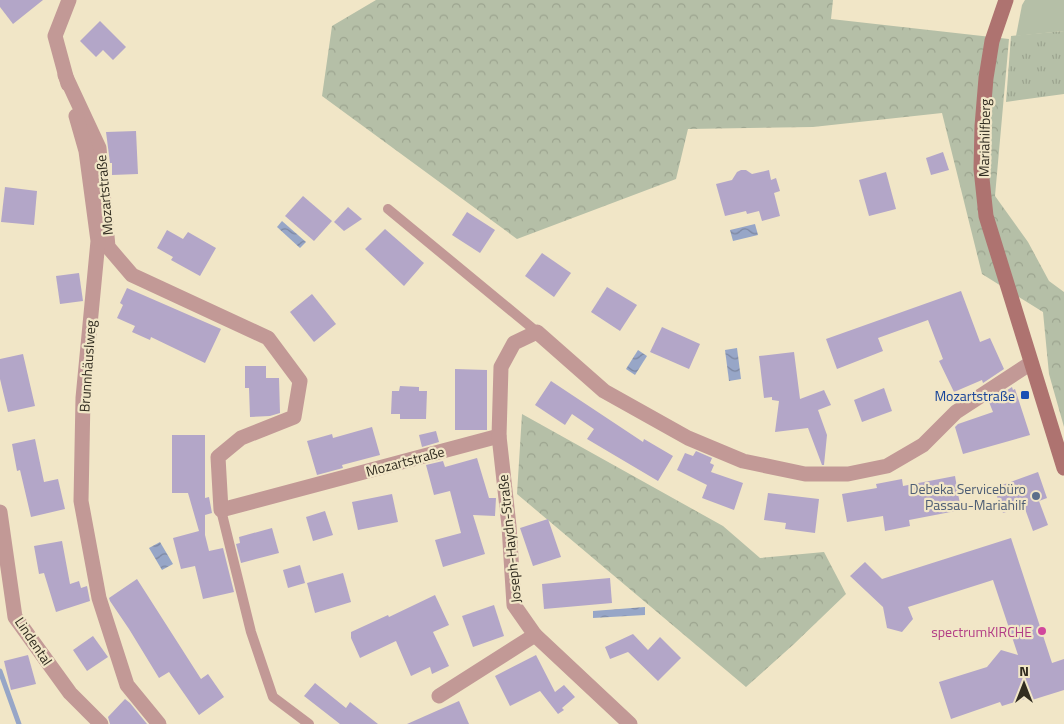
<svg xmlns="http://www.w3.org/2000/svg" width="1064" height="724" viewBox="0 0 1064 724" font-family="'Titillium Web',sans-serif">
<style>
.grass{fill:#b5bfa7}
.forest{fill:url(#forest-crowns)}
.park{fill:url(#park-tufts)}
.water{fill:url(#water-waves)}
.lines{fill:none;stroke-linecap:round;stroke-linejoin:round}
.stream{stroke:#97a6c7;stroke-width:5}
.building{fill:#b3a6c8}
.lane{stroke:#c29996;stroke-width:10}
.street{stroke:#c29996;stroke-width:15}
.secondary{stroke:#ae7370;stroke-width:15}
.transit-dot{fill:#1a4fb4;stroke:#f1e6c7;stroke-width:2}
.service-dot{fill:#5c6f8a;stroke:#f1e6c7;stroke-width:2}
.hotel-dot{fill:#d1479c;stroke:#f1e6c7;stroke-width:2}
.labels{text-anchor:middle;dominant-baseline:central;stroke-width:4.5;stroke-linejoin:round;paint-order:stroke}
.street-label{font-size:14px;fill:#312c20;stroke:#f1e6c7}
.transit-label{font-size:14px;fill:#164399;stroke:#f1e6c7;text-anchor:end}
.service-label{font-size:14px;fill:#4e5e75;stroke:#f1e6c7;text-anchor:end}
.hotel-label{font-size:14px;fill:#b23c85;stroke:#f1e6c7;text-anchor:end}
</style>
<defs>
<pattern id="forest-crowns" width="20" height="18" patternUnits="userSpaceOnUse" patternTransform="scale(1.25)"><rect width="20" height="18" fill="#b5bfa7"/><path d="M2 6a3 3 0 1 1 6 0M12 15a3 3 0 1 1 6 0" fill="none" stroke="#9ca48f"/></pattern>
<pattern id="park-tufts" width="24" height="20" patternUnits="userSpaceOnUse" patternTransform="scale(1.25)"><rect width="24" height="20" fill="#b5bfa7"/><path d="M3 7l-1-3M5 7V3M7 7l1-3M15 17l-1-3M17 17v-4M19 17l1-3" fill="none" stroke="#9ca48f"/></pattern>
<pattern id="water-waves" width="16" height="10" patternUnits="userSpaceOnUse" patternTransform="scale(1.25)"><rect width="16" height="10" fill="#97a6c7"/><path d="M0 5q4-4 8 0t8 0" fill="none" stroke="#7c87a1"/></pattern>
</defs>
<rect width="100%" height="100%" fill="#f1e6c7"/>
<path class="grass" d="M1025,0H1064V31L1016,36L1022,5Z"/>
<g class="forest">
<path d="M376,0H833L831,19L1009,39L995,196L1028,242L1049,281L1064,292V427L1049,374L1043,312L982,274L942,113L813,127L688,129L676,179L517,239L322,96L332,26Z"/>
<path d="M522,414L723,526L760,558L824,552L846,594L794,644L746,687L517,494Z"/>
</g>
<path class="park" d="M1064,31V94L1006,102L1011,36Z"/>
<g class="water">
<path d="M282,221L306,242L300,248L277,227Z"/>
<path d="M755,224L758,235L733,241L730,230Z"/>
<path d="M737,348L741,379L729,381L725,350Z"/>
<path d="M638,350L647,356L635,375L626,369Z"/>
<path d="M160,542L173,564L162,570L149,548Z"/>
<path d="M645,607V615L593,618V611Z"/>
</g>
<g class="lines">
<path class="stream" d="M0,671L19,724"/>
</g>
<g class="building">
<path d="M0,0H43L13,24L0,7Z"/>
<path d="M100,21L126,47L113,60L103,50L96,57L80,41Z"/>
<path d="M136,131L138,174L112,175V163H110L106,132Z"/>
<path d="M943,152L949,170L931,175L926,158Z"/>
<path d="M741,170H746L752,174L769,170L771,180L776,178L780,191L774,193L780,216L762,221L759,211L747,214L746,211L725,216L716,184L732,180L737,172Z"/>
<path d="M886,172L896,209L869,216L859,180Z"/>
<path d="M5,187L37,191L34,225L1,222Z"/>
<path d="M303,196L332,221L314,241L285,216Z"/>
<path d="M348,207L362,219L344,231L334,222Z"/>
<path d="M467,212L495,230L480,253L452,235Z"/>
<path d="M385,229L424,263L404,286L365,249Z"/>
<path d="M167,230L183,239L188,232L216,248L200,276L171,260L173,257L157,248Z"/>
<path d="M542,253L571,273L554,297L525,276Z"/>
<path d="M79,273L83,301L60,304L56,276Z"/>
<path d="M607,287L637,305L620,331L591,312Z"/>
<path d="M127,288L221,329L205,363L151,337L150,340L132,332L135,326L117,318L123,305L120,303Z"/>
<path d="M961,291L980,342L990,338L1004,369L983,383L982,380L954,392L939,361L943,359L928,320L878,338L883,351L837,369L826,339Z"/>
<path d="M312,294L336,324L314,342L290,312Z"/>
<path d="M662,327L700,344L689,369L650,352Z"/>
<path d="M794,352L800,399L824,390L831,405L818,410L827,435L824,465H822L808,428L775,432L779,401L772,400V397L764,398L759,356Z"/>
<path d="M23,354L35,406L8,412L0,379V359Z"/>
<path d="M245,366H266V378H279L280,413L270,416L250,417L249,388H245Z"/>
<path d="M455,369L487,370V430H455Z"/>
<path d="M551,381L643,442L644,439L673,456L658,481L587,439L594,429L572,414L565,425L535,405Z"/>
<path d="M400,386L419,387V391H427L426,419H400V414H391L392,391H399Z"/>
<path d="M1012,387L1013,390L1015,389L1030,435L963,454L955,427L958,424L993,412L989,402Z"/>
<path d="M884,388L892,411L862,422L854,400Z"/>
<path d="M372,427L380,455L342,465L343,468L317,475L307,441L332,434L333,438Z"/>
<path d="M436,431L439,442L422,447L419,435Z"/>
<path d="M172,435H205V498L209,497L212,513L205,515V535L209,551L223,548L234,592L203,599L195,566L181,569L173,538L199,531L188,493H172Z"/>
<path d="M35,439L44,482L58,479L65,509L31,517L20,470L17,471L12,444Z"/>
<path d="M696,451L712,458L710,463L714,465L711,472L743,483L734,510L702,498L707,485L677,470L685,453L693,456Z"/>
<path d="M477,458L489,498H496L495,516L473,515L485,554L443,567L435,540L461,533L450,491L434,495L426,465L443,461L445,467Z"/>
<path d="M1038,472L1047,498L1039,501L1048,525L1033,531L1024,506L1003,513L994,488Z"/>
<path d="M955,476L961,510L909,520L910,526L885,531L883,516L847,522L842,494L877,488L876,484L902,479L903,486Z"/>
<path d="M768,493L819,499L815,533L785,529L786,523L764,520Z"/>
<path d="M392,494L398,522L358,530L352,502Z"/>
<path d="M325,511L333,535L313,541L306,517Z"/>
<path d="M548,519L561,557L533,566L520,528Z"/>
<path d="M272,528L279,553L241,563L236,544L240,543L239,537Z"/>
<path d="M1011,538L1052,663L1064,659V690L1032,700L1031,697L1002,706L1000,702L951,719L939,682L987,667L1001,650L1018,655L993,580L908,607L913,619L902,632L887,628L883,607L850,576L865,562L882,579Z"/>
<path d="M62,541L70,584L79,581L81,588L87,586L90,601L56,612L44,573L39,574L34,546Z"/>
<path d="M300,565L305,583L288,588L283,570Z"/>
<path d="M343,573L351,602L315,613L307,583Z"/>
<path d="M610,578L612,603L544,609L542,584Z"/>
<path d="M137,579L201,679L208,674L224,697L199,715L169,672L159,678L129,629L110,601L109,598Z"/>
<path d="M435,595L449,625L433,632L449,666L432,674L430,667L411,676L396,641L360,658L351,638V632L388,615L389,617Z"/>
<path d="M494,605L504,636L473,647L462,616Z"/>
<path d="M633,634L648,650L660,637L681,658L658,681L628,652L610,659L605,647Z"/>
<path d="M93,636L108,657L87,671L73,650Z"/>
<path d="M28,655L36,684L11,690L4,661Z"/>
<path d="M536,655L555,692L564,685L575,697L562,708L564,710L558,714L540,691L510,706L495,676Z"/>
<path d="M315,683L346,708L350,702L378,724H340L304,696Z"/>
<path d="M125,699L130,703L147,724H110L108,717Z"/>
<path d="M459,701L469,724H407Z"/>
</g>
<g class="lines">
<g class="lane">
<path d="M388,209L537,332"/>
<path d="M221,510L251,632L273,697L309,724"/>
</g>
<g class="street">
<path d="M65,75L99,148L108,247L132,275L268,338L300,381L294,417L241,438L218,457L221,510L499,436L501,367L514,343L537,332L604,391L688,438L743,461L805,474H848L887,466L923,445L956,412L1031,363"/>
<path d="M68,84L55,36L69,0"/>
<path d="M76,116L86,151L98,241L83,398L81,501L99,598L127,685L159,724"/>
<path d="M0,512L15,617L70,693L101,724"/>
<path d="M535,635L630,724"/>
<path d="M439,696L535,635L514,605L509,526L499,436"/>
</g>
<path class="secondary" d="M1006,0L992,41L986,78L982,126L981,169L986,216L1064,468"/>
</g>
<rect class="transit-dot" x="1020" y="390" width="10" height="10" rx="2.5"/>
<circle class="service-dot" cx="1036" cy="496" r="5"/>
<circle class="hotel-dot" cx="1042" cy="631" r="5"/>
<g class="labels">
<g class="street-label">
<text transform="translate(984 138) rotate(-89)">Mariahilfberg</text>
<text transform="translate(104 195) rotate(-95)">Mozartstraße</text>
<text transform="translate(87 366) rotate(-86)">Brunnhäuslweg</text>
<text transform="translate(405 461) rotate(-15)">Mozartstraße</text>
<text transform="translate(509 539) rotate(-96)">Joseph-Haydn-Straße</text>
<text transform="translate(34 641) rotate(56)">Lindental</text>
</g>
<g class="transit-label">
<text x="1015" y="395">Mozartstraße</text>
</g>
<g class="service-label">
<text x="1026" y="488">Debeka Servicebüro<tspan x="1026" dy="16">Passau-Mariahilf</tspan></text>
</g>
<g class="hotel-label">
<text x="1032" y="631">spectrumKIRCHE</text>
</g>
</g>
<g transform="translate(1024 684)" stroke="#f1e6c7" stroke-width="4" paint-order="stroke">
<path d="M0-4L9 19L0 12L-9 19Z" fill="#312c20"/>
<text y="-8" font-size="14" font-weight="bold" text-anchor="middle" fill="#312c20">N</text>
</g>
</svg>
